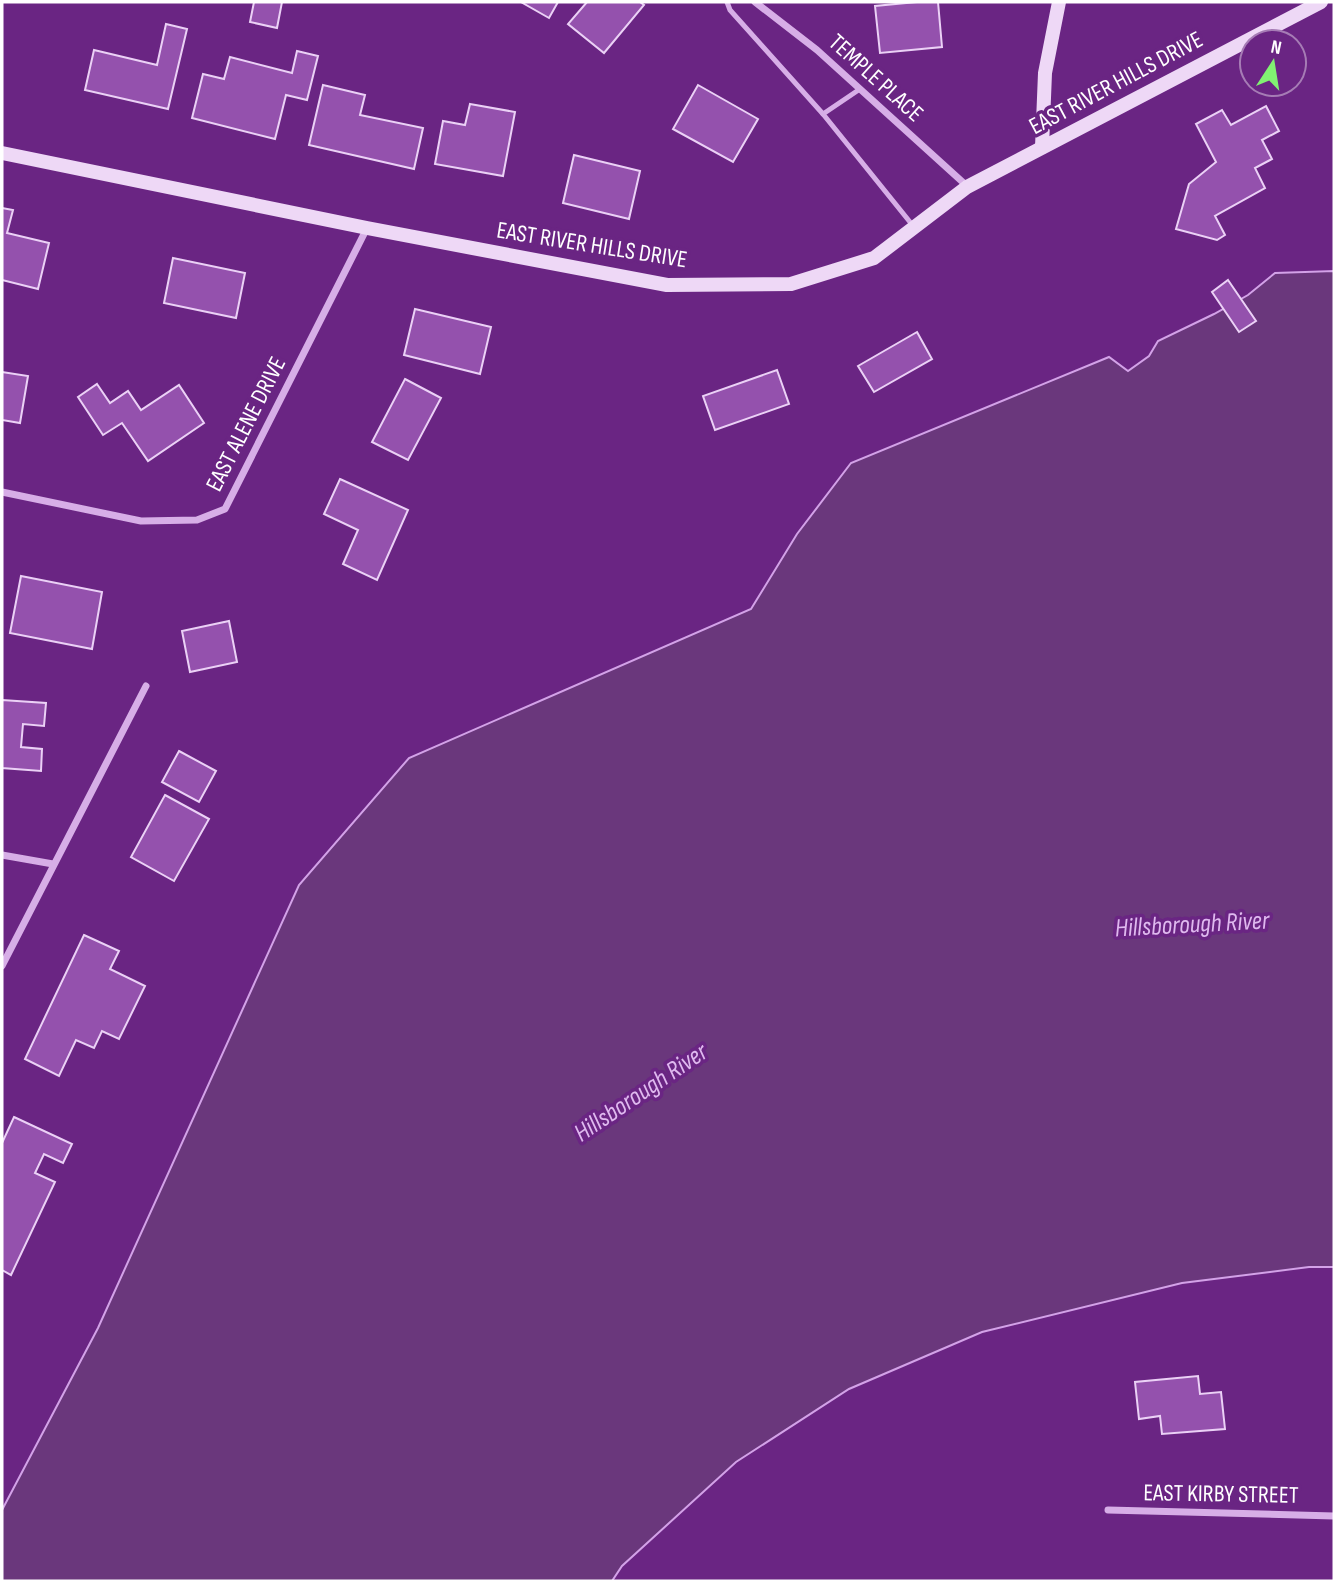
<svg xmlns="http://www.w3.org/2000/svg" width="1336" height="1583" viewBox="0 0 1336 1583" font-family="'Sofia Sans Condensed',sans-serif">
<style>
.water{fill:#6a377c;stroke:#d3a2e8;stroke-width:2}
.building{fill:#9451ad;stroke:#ebd1f6;stroke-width:2}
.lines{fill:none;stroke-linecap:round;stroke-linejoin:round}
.lane{stroke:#d7aee7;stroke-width:5}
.street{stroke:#d7aee7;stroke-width:7}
.secondary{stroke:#eed8f6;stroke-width:14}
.labels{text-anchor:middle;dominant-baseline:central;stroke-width:7;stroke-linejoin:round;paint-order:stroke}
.street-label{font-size:24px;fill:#fff;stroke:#6a2583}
.water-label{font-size:26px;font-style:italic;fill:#dfb9ef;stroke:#6a2583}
</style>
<rect width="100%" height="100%" fill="#6a2583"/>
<path class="water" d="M1334,271V1267H1309L1182,1283L982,1332L849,1389L736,1462L622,1566L612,1581H2V1510L98,1328L299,885L409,758L751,609L797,534L851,463L1109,357L1128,371L1149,356L1158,341L1214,314L1248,295L1275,273Z"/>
<g class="building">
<path d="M254,2H282L277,28L250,22Z"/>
<path d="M521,2H558L549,18Z"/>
<path d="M587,2H640L644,5L604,53L568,24Z"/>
<path d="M917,2H938L942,47L880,53L875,6Z"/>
<path d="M166,24L187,29L168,109L85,90L94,50L157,65Z"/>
<path d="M297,51L318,56L307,100L286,95L275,139L192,118L203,74L224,79L230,57L292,73Z"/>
<path d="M323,85L365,95L360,115L423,128L414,169L309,145Z"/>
<path d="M698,85L758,119L733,162L673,129Z"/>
<path d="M470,104L515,112L503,176L435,164L443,121L465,125Z"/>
<path d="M1266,106L1279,131L1262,140L1272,159L1255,168L1265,188L1215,216L1225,235L1217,240L1176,229L1189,184L1216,162L1196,124L1222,110L1231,125Z"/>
<path d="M574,155L640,171L629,219L563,203Z"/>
<path d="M2,208L13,210L7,233L49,243L38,289L2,280Z"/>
<path d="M173,258L245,273L236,318L164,303Z"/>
<path d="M1228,280L1256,321L1239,332L1212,292Z"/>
<path d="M415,309L491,327L480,374L404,355Z"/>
<path d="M917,332L932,359L874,392L858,366Z"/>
<path d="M777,370L789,404L715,430L703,396Z"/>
<path d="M2,372L28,376L20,423L2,420Z"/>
<path d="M405,379L441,398L408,460L372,442Z"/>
<path d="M97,384L110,403L128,391L141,410L179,385L204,423L148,461L122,423L103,435L78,397Z"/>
<path d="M340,479L408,510L377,580L343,564L358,530L324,514Z"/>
<path d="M21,576L102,592L92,649L10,633Z"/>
<path d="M229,621L237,662L190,672L182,631Z"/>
<path d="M2,700L46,703L44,726L23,724L21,747L42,749L41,771L2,768Z"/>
<path d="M179,751L216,771L199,802L162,782Z"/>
<path d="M165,795L209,819L174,881L131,857Z"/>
<path d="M84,935L119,951L110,969L145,986L119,1039L102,1031L94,1048L76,1040L59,1076L25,1059Z"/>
<path d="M14,1117L72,1144L63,1163L44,1154L35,1173L55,1182L11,1275L2,1270V1143Z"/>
<path d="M1198,1376L1200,1394L1221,1392L1225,1429L1162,1434L1160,1416L1139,1419L1135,1382Z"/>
</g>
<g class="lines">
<g class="lane">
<path d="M727,2L730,10L823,114"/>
<path d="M860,89L823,114L914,227"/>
</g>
<g class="street">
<path d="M755,2L817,50L967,186"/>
<path d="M2,492L141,521L197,520L225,509L367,228"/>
<path d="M2,855L53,864"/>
<path d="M2,966L146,686"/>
<path d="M1108,1510L1334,1516"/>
</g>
<g class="secondary">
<path d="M1042,147L1045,73L1059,2"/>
<path d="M2,153L367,228L667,285L791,284L874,258L967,187L1321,2"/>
</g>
</g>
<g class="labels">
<g class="street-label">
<text transform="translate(876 78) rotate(42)">TEMPLE PLACE</text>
<text transform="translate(1116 83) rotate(-28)">EAST RIVER HILLS DRIVE</text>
<text transform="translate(592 245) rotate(9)">EAST RIVER HILLS DRIVE</text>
<text transform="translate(246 424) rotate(-63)">EAST ALENE DRIVE</text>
<text transform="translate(1221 1494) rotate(1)">EAST KIRBY STREET</text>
</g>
<g class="water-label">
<text transform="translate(1192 925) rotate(-3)">Hillsborough River</text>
<text transform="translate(641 1093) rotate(-34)">Hillsborough River</text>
</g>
</g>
<rect width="1336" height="1583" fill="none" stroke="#ffffff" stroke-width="7"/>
<g transform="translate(1273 63) rotate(12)"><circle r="33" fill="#6a2583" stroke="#a67cb5" stroke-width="2"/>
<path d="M0-5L12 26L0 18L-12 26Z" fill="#81f172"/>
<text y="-10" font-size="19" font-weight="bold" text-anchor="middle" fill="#ffffff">N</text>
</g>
</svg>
